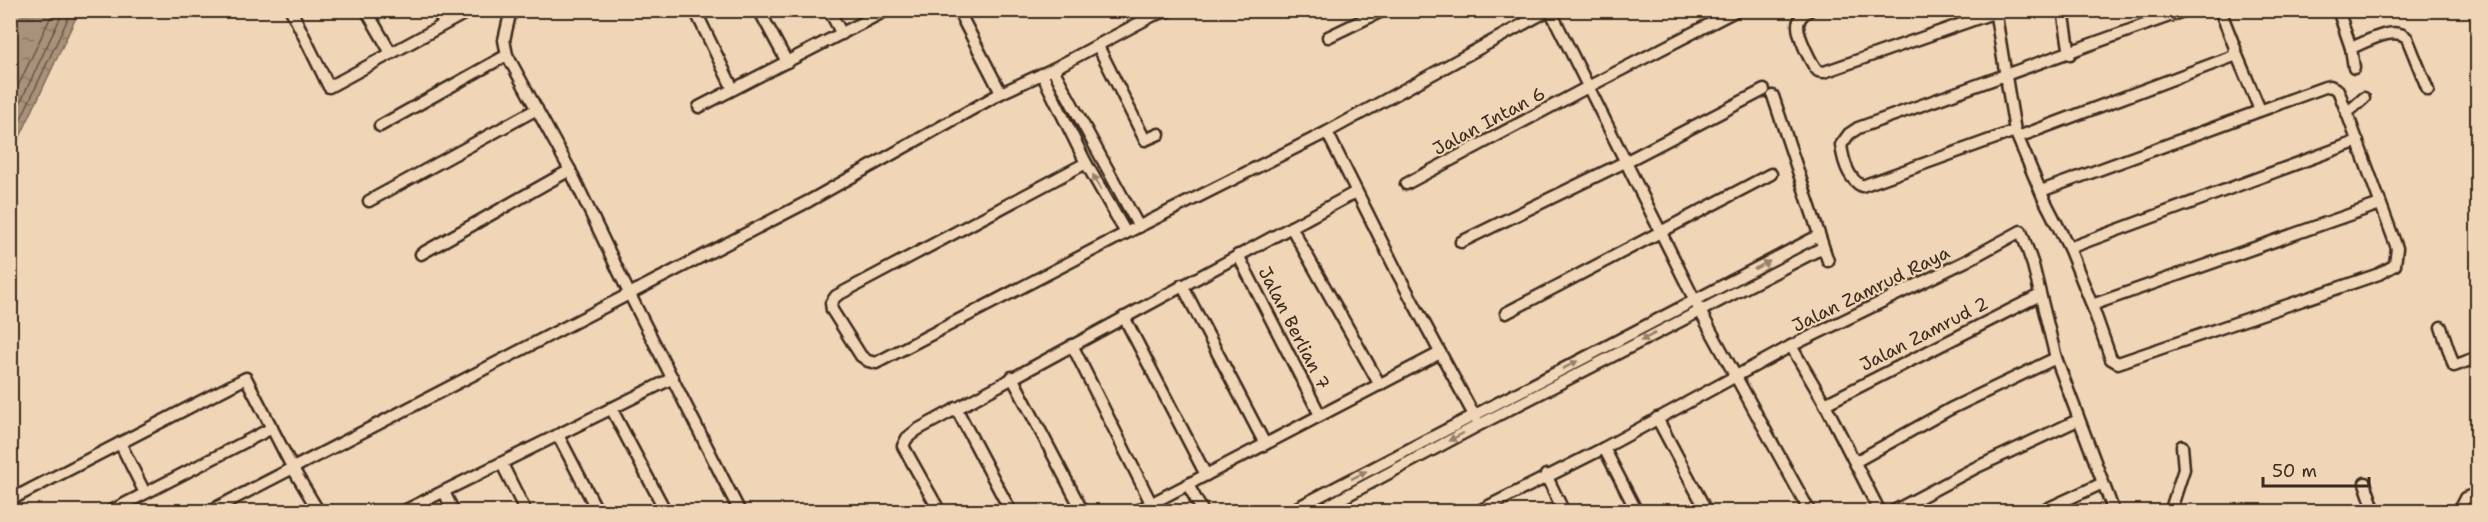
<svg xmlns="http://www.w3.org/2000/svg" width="2488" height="522" viewBox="0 0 2488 522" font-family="'Shantell Sans',sans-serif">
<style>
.water{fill:url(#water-ripples);stroke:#7c6856;stroke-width:1.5}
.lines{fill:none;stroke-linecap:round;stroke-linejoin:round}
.shore{stroke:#675443;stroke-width:1.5}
.minor-casing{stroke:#3b2a1e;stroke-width:15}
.minor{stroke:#f0d5b7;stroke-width:10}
.oneway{fill:#96806a}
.labels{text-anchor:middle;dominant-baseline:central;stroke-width:4.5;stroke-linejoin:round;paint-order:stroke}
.street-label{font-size:18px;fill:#3b2a1e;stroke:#f0d5b7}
</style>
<defs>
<pattern id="water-ripples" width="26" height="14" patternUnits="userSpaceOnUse" patternTransform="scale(1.5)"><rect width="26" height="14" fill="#a8927b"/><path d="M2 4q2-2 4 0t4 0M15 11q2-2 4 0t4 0" fill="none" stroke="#8a7764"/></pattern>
</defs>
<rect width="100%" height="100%" fill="#f0d5b7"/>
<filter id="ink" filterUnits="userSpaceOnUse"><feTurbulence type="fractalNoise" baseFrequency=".0167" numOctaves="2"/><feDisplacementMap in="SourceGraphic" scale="12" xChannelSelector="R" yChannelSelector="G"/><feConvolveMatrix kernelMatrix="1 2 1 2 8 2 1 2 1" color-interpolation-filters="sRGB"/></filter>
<g filter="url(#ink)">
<path class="water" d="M11,10L79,11L11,156L10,11Z"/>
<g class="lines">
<g class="shore">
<path d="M10,103L54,10"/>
<path d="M10,124L64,10"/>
<path d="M10,142L72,10"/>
</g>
<defs>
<g id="minor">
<path d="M291,10L329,87L471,10"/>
<path d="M366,10L391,53"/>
<path d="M437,10L444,23"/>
<path d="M511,10L504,40L507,55L570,170L629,293L740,512"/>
<path d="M695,10L733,89"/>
<path d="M759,10L787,62"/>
<path d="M829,10L842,34"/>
<path d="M958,10L1001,93"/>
<path d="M1550,10L1700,311L1810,512"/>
<path d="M1810,10C1804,13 1798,19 1798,26C1798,36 1811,64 1818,71L1824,72L1996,12"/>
<path d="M1995,10L2015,131L2043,197L2069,248L2092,305L2111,359L2118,363L2379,274L2395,265L2397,248L2347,113L2364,98"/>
<path d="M2063,10L2070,54"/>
<path d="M2338,10L2351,48L2354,68"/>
<path d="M1328,37L1384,10"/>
<path d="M1098,46L1145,140L1159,134"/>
<path d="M2351,48C2366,42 2394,25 2407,38L2428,90"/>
<path d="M2236,53L2260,110"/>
<path d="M1053,69L1139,227"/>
<path d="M1042,74L1086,163L1126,233"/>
<path d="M1773,96L1828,261"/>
<path d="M699,107L887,10"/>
<path d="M380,126L507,55"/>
<path d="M2015,131L1862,186C1848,179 1843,160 1841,145L1849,134L1858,128L2186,10"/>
<path d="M1327,132L1399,276L1476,419"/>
<path d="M2018,137L2234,56L2235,48L2220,10"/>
<path d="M1086,163L836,296L831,303L832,310L861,356L868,361L876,363L1126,233L1327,132L1549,10"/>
<path d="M1406,184L1588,87L1737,10"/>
<path d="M2041,191L2325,87L2330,86L2338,90L2347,113"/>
<path d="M369,201L537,109"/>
<path d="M1291,227L1380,385"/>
<path d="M1461,242L1627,161L1764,90"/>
<path d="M2069,248L2358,141"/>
<path d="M421,254L570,170"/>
<path d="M1238,255L1320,415"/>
<path d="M1182,285L1265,444"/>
<path d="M2092,305L2380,204"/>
<path d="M1506,313L1771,174"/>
<path d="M1124,317L1206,475"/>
<path d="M2441,327L2454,366L2478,357"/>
<path d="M1072,345L1151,503"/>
<path d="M1791,346L1825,404L1880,512"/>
<path d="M1012,377L1083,512"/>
<path d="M1825,404L2040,295"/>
<path d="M611,408L666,512"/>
<path d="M956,408L1011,512"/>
<path d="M1657,418L1707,512"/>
<path d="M558,435L598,512"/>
<path d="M120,443L145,493"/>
<path d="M1604,448L1637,512"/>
<path d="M1855,462L1950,409L2056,358"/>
<path d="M502,464L526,512"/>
<path d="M1546,475L1564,512"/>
<path d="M2365,483L2375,512"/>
<path d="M1188,485L1203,512"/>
<path d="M444,492L454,512"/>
<path d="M10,500L246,378L292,467L319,512"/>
<path d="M109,512L272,428"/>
<path d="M208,512L809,201L1001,93L1053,69L1154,15L1171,10"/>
<path d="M402,512L673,378"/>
<path d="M940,512L903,446L907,438L917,430L1356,192"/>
<path d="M1135,512L1440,353"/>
<path d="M1289,512L1818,236"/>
<path d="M1316,512L1479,425L1822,248"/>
<path d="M1477,512L1604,448L1791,346L1966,261L2021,231L2033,265L2056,358L2114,512"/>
<path d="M1892,512L1975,468L2078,420"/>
<path d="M2040,512L2103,483"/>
<path d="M2170,512L2184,469L2182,446"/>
<path d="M2458,512L2465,498L2478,493"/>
</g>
</defs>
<use href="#minor" class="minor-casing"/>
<use href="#minor" class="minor"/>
</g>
<defs><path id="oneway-solid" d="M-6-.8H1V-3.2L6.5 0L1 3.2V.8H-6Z" transform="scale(1.5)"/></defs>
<g class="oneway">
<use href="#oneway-solid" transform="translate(1097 182) rotate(-119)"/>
<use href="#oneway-solid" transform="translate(1762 265) rotate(-28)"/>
<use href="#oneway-solid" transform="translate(1648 337) rotate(153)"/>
<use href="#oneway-solid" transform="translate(1570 365) rotate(-27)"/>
<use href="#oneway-solid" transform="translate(1456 437) rotate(152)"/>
<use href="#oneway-solid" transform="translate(1359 475) rotate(-27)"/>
</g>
</g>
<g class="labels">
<g class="street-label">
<text transform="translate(1489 121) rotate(-28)">Jalan Intan 6</text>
<text transform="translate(1871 289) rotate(-26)">Jalan Zamrud Raya</text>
<text transform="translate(1294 328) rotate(63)">Jalan Berlian 7</text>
<text transform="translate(1924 334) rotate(-27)">Jalan Zamrud 2</text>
</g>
</g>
<rect width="2488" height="522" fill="none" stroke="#f0d5b7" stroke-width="36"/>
<rect x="18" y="18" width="2452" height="486" fill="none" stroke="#3b2a1e" stroke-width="2" filter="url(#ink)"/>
<path d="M2263 477v9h106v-9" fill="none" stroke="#3b2a1e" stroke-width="3"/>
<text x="2272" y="477" font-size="18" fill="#3b2a1e" stroke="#f0d5b7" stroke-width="4.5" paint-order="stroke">50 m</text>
</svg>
